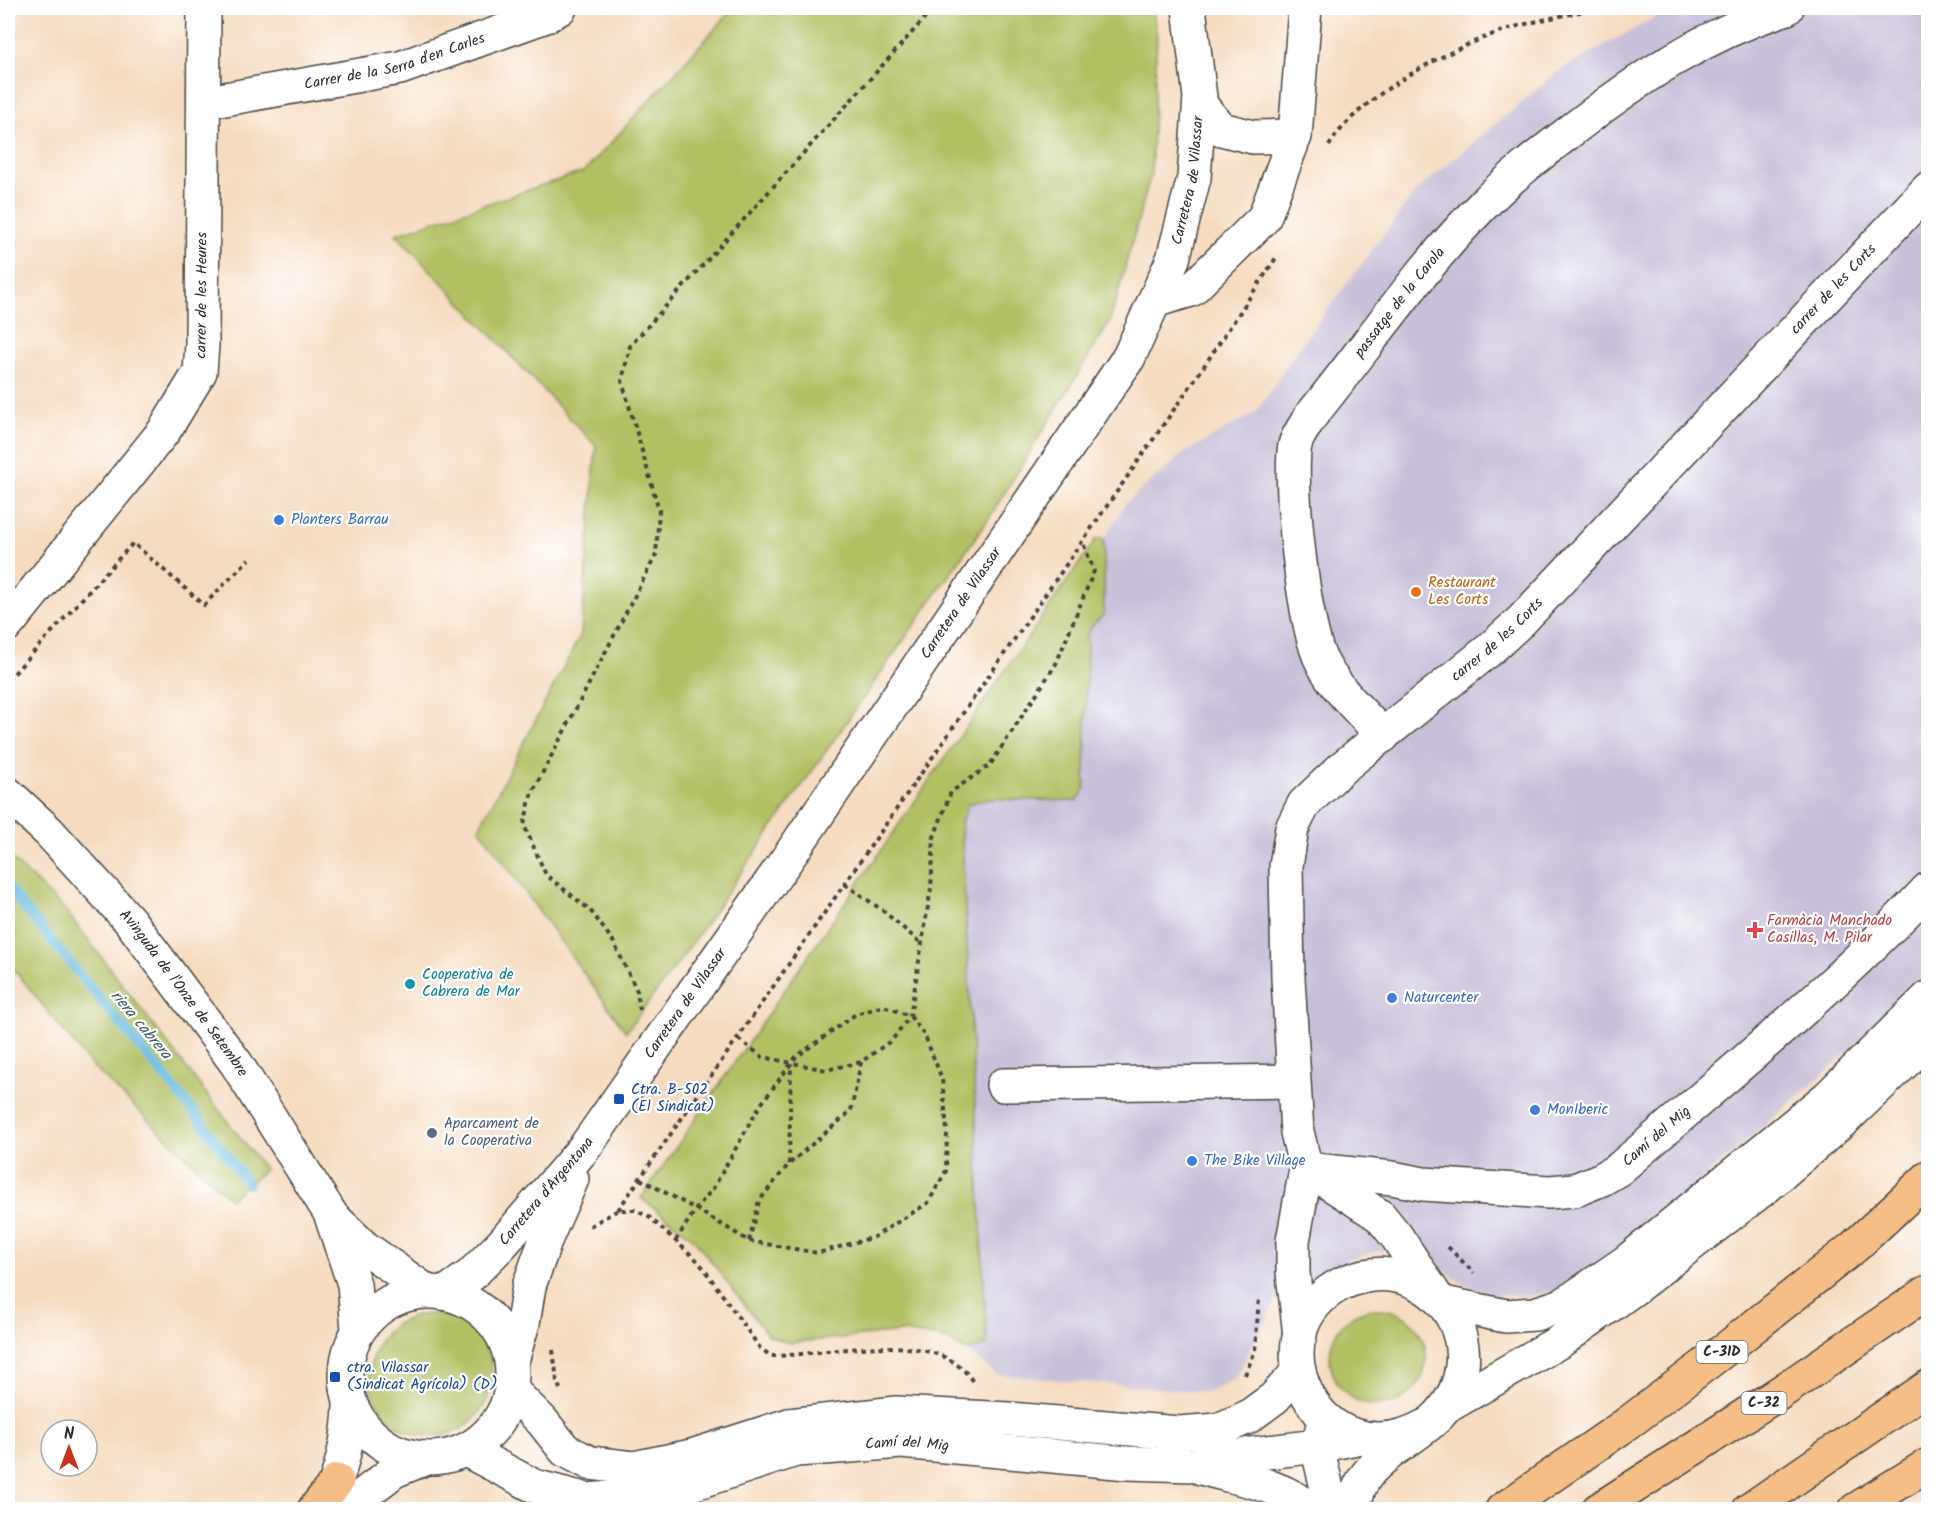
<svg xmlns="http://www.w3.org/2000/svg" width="1936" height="1517" viewBox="0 0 1936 1517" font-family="Kalam,sans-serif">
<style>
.industrial{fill:#c8bfd8}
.green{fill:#b2c063;stroke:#6e7647;stroke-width:1.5}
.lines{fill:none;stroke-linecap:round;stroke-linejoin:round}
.stream{stroke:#63b9df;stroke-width:10}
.minor-casing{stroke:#494541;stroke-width:36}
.highway-casing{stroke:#494541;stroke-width:36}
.path{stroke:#494541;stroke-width:4;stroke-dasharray:4.5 4.5;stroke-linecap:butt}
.minor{stroke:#fff;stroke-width:33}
.highway{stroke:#f6be87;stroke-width:33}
.shop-dot{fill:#3f7fe0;stroke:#fff;stroke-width:2}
.food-dot{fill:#e8710a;stroke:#fff;stroke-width:2}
.health-dot{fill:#e0444e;stroke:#fff;stroke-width:2}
.culture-dot{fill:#0f9aa8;stroke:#fff;stroke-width:2}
.transit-dot{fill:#1a4fb4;stroke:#fff;stroke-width:2}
.service-dot{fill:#5c6f8a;stroke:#fff;stroke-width:2}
.labels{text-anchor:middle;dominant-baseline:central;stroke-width:4.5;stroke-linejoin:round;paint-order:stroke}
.shield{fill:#fff;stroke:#6b6b6b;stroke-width:1.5}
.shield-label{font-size:14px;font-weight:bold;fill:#2b2b2b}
.street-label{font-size:15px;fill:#2b2b2b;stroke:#fff}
.shop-label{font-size:15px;fill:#366cbe;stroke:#fff;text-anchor:start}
.food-label{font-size:15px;fill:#c56008;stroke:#fff;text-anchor:start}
.health-label{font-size:15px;fill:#be3a42;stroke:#fff;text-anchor:start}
.culture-label{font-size:15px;fill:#0d838f;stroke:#fff;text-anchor:start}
.transit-label{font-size:15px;fill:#164399;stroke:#fff;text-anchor:start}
.service-label{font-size:15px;fill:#4e5e75;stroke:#fff;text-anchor:start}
.water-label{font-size:16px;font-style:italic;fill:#3f5d6a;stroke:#fff}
</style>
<rect width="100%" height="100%" fill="#fff"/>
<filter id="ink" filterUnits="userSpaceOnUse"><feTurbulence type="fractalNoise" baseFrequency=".0167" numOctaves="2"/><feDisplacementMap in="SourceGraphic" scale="12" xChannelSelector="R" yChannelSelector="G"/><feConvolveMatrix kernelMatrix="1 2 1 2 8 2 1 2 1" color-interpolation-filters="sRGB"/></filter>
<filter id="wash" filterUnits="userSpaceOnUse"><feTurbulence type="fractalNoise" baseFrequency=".008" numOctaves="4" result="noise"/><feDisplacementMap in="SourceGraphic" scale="24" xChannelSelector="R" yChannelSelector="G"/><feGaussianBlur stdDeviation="1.35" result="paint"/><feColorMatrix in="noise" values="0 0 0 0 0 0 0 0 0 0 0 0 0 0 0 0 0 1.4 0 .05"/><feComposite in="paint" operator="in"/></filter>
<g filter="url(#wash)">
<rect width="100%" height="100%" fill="#f5dbbf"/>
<path class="industrial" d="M1672,8H1928V975L1888,1017L1626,1247L1555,1291L1532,1296L1492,1295L1464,1285L1431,1260L1413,1251H1378L1345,1261L1276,1301L1235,1379L1208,1392L998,1375L967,1351L987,1345L961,822L968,804L986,799L1077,801L1085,789L1087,634L1093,625L1104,614V539L1126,503L1183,454L1256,412L1298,349L1417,190L1559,71Z"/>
<g class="green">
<path d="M734,8H1153L1157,38L1151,174L1110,322L989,518L678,963L626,1032L479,828L581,634L596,446L396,234L585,171Z"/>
<path d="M1096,539H1104V614L1093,625L1087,634L1085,789L1077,801L986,799L968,804L961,822L987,1345L967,1351L942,1338L902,1332L789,1343L768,1335L693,1238L641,1198Z"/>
<path d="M8,855L65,910L265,1170L230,1199L90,1064L8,962Z"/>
<circle cx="1378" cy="1357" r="48"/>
<circle cx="431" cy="1375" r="61"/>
</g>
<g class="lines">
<g class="stream">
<path d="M8,888L197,1116L248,1184"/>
<path d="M464,1509L465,1510"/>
</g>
</g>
</g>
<g filter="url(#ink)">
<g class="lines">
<defs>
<g id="minor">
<path id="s1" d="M225,99L400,68L546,16L560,8"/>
<path d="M1200,104L1221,129L1253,137L1295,136"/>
<path d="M1154,301L1191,290L1264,218L1295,136L1305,8"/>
<path id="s2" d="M8,624L164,431L200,372L202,345L204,8"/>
<path id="s3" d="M1383,736C1363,713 1336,690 1322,662C1304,630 1288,482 1295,445C1297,436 1305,426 1310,417C1367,347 1418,271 1482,206C1508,179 1538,156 1568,133C1636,80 1704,34 1787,8"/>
<path id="s4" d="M8,794L49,832L130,921L236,1063L330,1213L354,1284L358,1329"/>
<path d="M1003,1085L1293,1081"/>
<path id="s5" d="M1306,1169L1392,1178L1423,1184L1549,1192L1575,1190L1602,1179L1619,1169C1724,1078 1833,990 1928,889"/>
<path d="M1312,1172L1380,1216L1397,1237L1433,1292"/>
<path d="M335,1219L364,1247L426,1291"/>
<circle cx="429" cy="1375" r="83"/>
<path id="s6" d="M447,1292L471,1275L502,1244L585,1147L792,852L1129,357L1173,259L1194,178L1200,97L1189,8"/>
<path d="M1443,1303L1506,1316L1535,1314L1563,1305L1626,1262L1828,1097L1928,998"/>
<path id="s7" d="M1300,1336L1293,1273V1241L1306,1169L1297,1132L1288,978L1286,866L1292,828L1304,804L1343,767L1489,650L1522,620L1928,189"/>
<path d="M512,1361L523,1323L529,1286L547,1236L572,1179"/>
<path d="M512,1391L542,1421L565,1450L590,1463L634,1468L692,1456L789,1425L896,1413L1009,1419L1179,1433L1218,1430L1248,1417L1274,1398L1299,1371"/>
<path d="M1446,1407L1559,1342L1636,1287L1766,1187L1845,1119L1928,1040"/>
<path d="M1323,1426L1317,1446L1332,1510"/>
<path id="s8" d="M466,1450L534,1486L587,1500L635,1496L695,1483L796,1450L851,1446L901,1442L1127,1463L1193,1465L1251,1454L1317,1446L1361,1437"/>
<path d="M1201,1468C1242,1480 1278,1483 1313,1510"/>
<path d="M326,1508C340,1475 349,1442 350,1406"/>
<path d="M344,1510L394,1471L426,1458"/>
<path d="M1355,1510C1354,1462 1412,1444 1439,1415C1452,1401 1460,1384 1462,1366C1464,1351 1461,1336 1455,1322C1444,1300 1425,1283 1401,1277C1382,1272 1361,1275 1343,1283C1245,1332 1319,1484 1425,1426"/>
</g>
<g id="highway">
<path d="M314,1510L337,1481"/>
<path d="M1502,1510L1628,1423L1727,1348L1854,1247L1928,1178"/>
<path d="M1598,1510L1778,1394L1928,1292"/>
<path d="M1749,1510L1928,1387"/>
<path d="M1855,1510L1928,1465"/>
</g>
</defs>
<use href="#minor" class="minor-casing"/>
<use href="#highway" class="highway-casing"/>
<g class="path">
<path d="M1329,146C1358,95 1459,43 1515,27C1543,19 1571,14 1599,8"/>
<path d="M8,680L133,543L204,605L249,559"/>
<path d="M845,884L882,910L922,944"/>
<path d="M640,1010L637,991L613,941L590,910L546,875L524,825L531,795L656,555L659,510L622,381L630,346L934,8"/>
<path d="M738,1039L763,1057L826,1070L861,1062L892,1040L910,1016L931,888L934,837L951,792L990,765L1056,664L1094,571L1083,543"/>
<path d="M789,1164L791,1064"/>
<path d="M640,1179L696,1209L749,1241L818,1253L874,1237L928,1203L946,1171L947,1130L942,1079L925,1036L910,1016L884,1006L856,1014L796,1057L759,1107L714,1187L696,1209L676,1240"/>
<path d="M618,1210L1200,372L1276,258"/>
<path d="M590,1226L618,1210H635L649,1217L699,1262L760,1348L771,1356C826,1356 941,1323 974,1384"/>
<path d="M749,1241L759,1201L789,1164L851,1111L861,1062"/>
<path d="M1448,1247L1474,1273"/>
<path d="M553,1350L557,1381L560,1389"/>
<path d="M1245,1375L1255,1351L1259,1298"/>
</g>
<use href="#minor" class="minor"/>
<use href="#highway" class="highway"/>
</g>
</g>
<g class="shop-dot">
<circle cx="279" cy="520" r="6"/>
<circle cx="1392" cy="998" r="6"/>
<circle cx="1535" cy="1110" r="6"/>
<circle cx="1192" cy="1161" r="6"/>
</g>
<circle class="food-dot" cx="1416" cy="592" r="6"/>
<path class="health-dot" d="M1752 921h6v6h6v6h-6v6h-6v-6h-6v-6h6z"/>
<circle class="culture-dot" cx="410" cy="984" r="6"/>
<g class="transit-dot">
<rect x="613" y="1093" width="12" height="12" rx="3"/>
<rect x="329" y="1371" width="12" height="12" rx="3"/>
</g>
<circle class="service-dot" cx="432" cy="1133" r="6"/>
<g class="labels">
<g class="shield">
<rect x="1696.5" y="1341" width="51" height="22" rx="4.5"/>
<rect x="1741.5" y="1392" width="45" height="22" rx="4.5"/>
</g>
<g class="shield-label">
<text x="1722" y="1352">C-31D</text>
<text x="1764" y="1403">C-32</text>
</g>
<g class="street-label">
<text stroke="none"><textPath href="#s1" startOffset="174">Carrer de la Serra d'en Carles</textPath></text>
<text stroke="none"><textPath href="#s6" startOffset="1348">Carretera de Vilassar</textPath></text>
<text stroke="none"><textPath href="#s7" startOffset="1278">carrer de les Corts</textPath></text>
<text stroke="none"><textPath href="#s2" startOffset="394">carrer de les Heures</textPath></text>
<text stroke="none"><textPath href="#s3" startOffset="494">passatge de la Carola</textPath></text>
<text stroke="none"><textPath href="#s6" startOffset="862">Carretera de Vilassar</textPath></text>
<text stroke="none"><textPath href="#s7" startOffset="792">carrer de les Corts</textPath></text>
<text stroke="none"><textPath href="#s4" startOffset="266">Avinguda de l'Onze de Setembre</textPath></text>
<text stroke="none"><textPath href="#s6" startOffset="376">Carretera de Vilassar</textPath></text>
<text stroke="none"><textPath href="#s5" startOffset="369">Camí del Mig</textPath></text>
<text stroke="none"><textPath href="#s6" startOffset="142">Carretera d'Argentona</textPath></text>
<text stroke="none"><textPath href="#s8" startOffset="459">Camí del Mig</textPath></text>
</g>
<g class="shop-label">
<text x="291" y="520">Planters Barrau</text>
<text x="1404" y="998">Naturcenter</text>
<text x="1547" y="1110">MonIberic</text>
<text x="1204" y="1161">The Bike Village</text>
</g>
<g class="food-label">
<text x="1428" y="583">Restaurant<tspan x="1428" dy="17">Les Corts</tspan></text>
</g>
<g class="health-label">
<text x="1767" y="921">Farmàcia Manchado<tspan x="1767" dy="17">Casillas, M. Pilar</tspan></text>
</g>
<g class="culture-label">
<text x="422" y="975">Cooperativa de<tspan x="422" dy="17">Cabrera de Mar</tspan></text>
</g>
<g class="transit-label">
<text x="631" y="1090">Ctra. B-502<tspan x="631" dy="17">(El Sindicat)</tspan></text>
<text x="347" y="1368">ctra. Vilassar<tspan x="347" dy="17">(Sindicat Agrícola) (D)</tspan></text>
</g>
<g class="service-label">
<text x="444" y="1124">Aparcament de<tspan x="444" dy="17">la Cooperativa</tspan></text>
</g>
<g class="water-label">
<text transform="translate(141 1025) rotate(50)">riera cabrera</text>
</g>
</g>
<rect width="1936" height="1517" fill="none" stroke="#fff" stroke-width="30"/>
<g transform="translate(69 1448)"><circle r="28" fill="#ffffff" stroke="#aaaaaa" stroke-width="1.5"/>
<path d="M0-4.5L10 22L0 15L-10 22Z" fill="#c8321e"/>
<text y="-9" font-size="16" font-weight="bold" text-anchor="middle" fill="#2b2b2b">N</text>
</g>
</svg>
